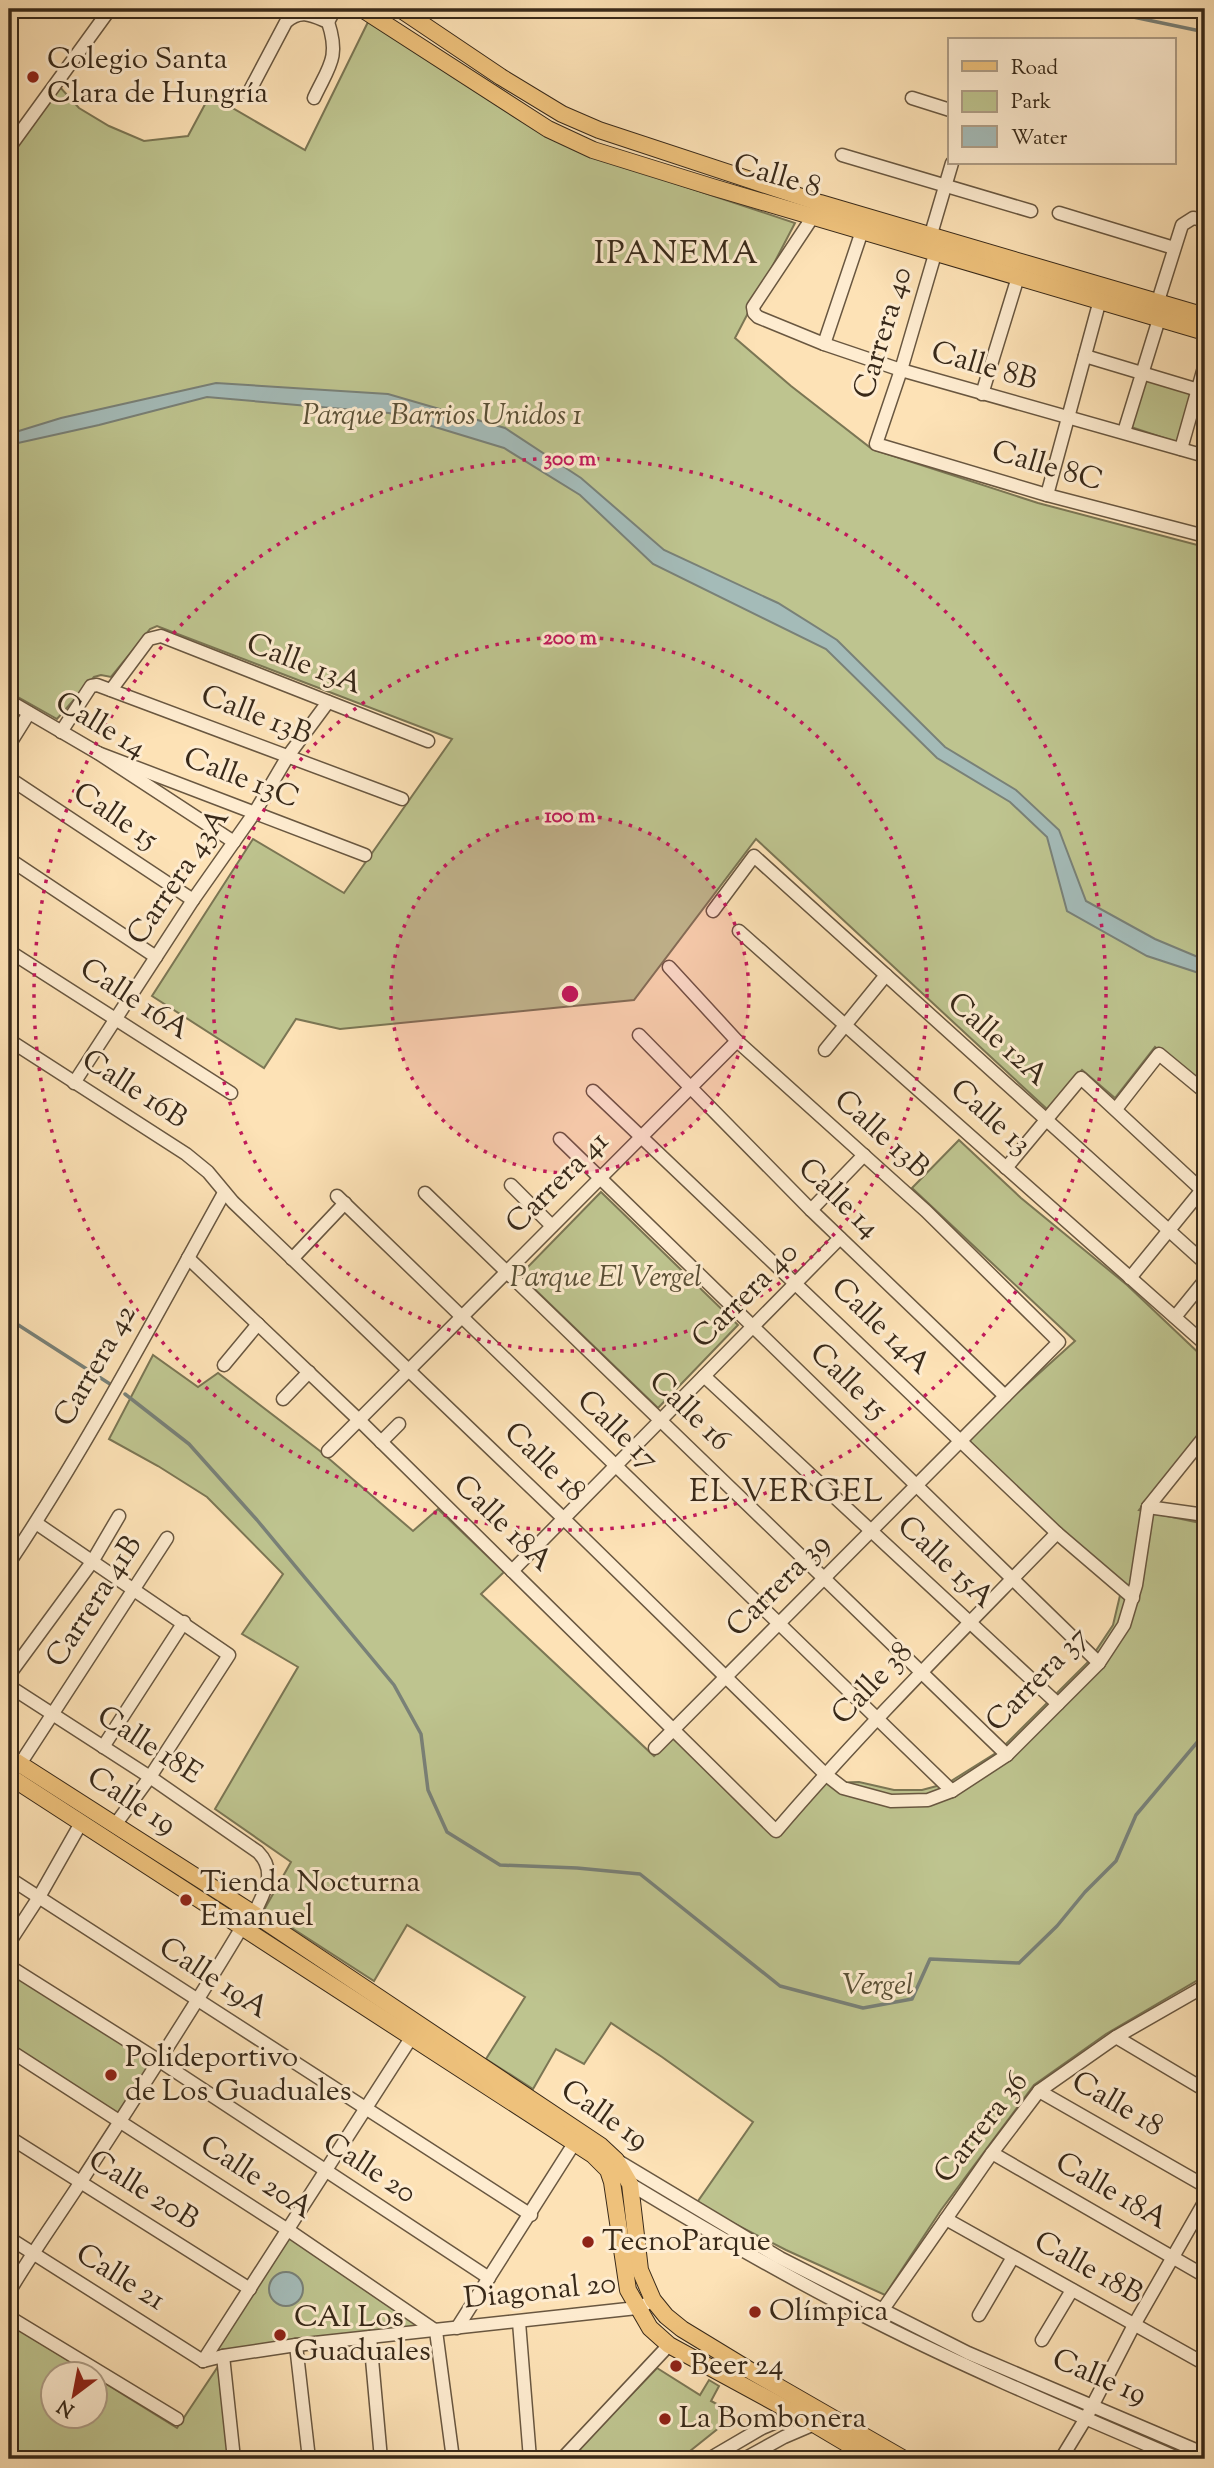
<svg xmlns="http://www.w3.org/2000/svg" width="1214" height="2468" viewBox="0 0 1214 2468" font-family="'Sorts Mill Goudy',serif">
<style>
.green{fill:#bec48f;stroke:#7b7654;stroke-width:2}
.water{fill:#a4bbb8;stroke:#798178;stroke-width:2}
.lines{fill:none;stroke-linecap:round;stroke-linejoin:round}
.stream{stroke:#798178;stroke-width:3.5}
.minor-casing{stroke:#695740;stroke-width:15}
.major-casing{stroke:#382919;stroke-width:18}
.minor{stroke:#feecd0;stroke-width:12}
.major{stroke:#eec17b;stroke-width:16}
.ring{fill:none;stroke:#c2185b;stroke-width:3.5;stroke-dasharray:3.5 7}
.poi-dot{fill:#8f2418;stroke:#feecd0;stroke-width:2.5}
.labels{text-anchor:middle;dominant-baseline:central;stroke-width:6;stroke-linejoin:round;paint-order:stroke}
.poi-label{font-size:30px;fill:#382919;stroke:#feecd0;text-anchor:start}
.street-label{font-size:30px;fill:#382919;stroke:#feecd0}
.park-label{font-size:30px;font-style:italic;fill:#5a5036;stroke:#feecd0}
.neighbourhood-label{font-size:32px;letter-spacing:2px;fill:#382919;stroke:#feecd0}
.centre{fill:#c2185b;stroke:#feecd0;stroke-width:3.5}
.ring-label{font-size:21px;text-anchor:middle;font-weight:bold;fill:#c2185b;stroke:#feecd0;stroke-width:6;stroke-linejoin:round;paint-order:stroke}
</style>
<rect width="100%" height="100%" fill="#fde2b6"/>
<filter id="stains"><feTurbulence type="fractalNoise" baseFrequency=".00286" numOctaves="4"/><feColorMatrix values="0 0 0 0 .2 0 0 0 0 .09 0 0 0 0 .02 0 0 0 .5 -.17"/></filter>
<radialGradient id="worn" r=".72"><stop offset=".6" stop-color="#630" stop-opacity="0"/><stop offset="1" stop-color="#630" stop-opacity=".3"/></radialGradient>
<g class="green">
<path d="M369,20L614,163L795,223L735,338L791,386L872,449L1038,503L1205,547V1086L1155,1047L1115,1098L1082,1070L1048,1110L756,839L634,1000L340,1029L296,1019L264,1068L152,996L253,839L344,893L452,739L157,626L150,629L111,677L101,675L94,677L57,719L9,692V153L59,86L79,108L109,126L144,141L188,136L210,95L305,150Z"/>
<path d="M1145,375L1195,392L1179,443L1128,426Z"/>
<path d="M959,1140L1021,1198L1127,1285L1205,1359V1428L1139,1510L1205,1524V1979L1198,1980L1106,2034L1034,2085L941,2210L885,2295L786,2250L696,2204L753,2122L662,2057L611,2023L584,2064L556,2049L533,2089L486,2059L525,1997L407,1925L374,1981L264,1910L291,1862L215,1809L298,1667L242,1634L283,1574L207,1497L158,1466L109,1439L153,1355L198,1387L218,1373L320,1451L413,1531L438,1509L504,1572L481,1594L654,1756L674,1735L775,1833L825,1783L859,1782L894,1790H922L948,1783L999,1751L1089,1661L1113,1625L1122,1587L969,1441L1015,1395L1075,1341L912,1188Z"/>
<path d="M601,1192L738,1325L658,1408L520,1275Z"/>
<path d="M9,1969L155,2060L118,2118L9,2045Z"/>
<path d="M288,2237L418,2326L214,2352Z"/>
<path d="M9,2324L89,2373L52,2374V2416H94L95,2377L177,2428L221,2362L230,2459H9Z"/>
<path d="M657,2368L700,2395L709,2380L719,2386L711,2401L730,2411L720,2427L680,2459H591L579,2449Z"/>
</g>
<g class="water">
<path d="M216,383L388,394L505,428L581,478L664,550L778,603L837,640L945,747L1016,790L1059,830L1086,901L1155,939L1205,960V975L1147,956L1067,911L1047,837L1010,802L937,758L826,649L653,564L580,495L504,448L389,413L207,397L99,425L9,445V434L61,418Z"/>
<circle cx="286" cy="2289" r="17"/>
</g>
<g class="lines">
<g class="stream">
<path d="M1095,9L1205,32"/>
<path d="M9,1319L110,1384"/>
<path d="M125,1394L189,1444L257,1520L394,1685L421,1734L428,1790L447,1832L500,1865L577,1868L640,1874L780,1986L863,2008L912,1999L930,1959L1019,1963L1057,1926L1085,1892L1116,1861L1136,1815L1205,1733"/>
</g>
<defs>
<g id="minor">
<path d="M248,94L286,22C301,9 311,15 328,22L335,9"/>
<path d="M314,98C329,66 340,58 328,22"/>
<path d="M912,98L950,110"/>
<path d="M9,148L110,9"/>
<path d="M842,155L1031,211"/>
<path d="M816,212L753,307L754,313L758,317L824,344L901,370L1205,456"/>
<path d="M1059,213L1174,248"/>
<path d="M931,234L952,163"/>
<path d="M938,244L901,370L876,444L1047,495L1205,536"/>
<path d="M1158,301L1182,225L1193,218L1205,220"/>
<path d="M824,344L862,231"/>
<path d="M1085,356L1205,392"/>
<path d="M982,394L1018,277"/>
<path d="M1124,432L1159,319"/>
<path d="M1181,449L1205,364"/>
<path d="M1047,495L1100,300"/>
<path d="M111,690L149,639L161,636L428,741"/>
<path d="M9,701L98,753L234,842"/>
<path d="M61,732L91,686L97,685L402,799"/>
<path d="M9,745L29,713"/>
<path d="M98,753L365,855"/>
<path d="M9,778L193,900"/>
<path d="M9,859L156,957"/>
<path d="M713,911L754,856L1205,1263"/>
<path d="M739,931L1205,1344"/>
<path d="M9,951L231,1093"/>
<path d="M639,1035L811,1210L1005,1396"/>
<path d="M9,1040L186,1154L208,1172L233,1202L563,1518L825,1774L843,1788L891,1801L928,1800L952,1791L1007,1755L1099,1663L1124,1625L1136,1585L1148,1507"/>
<path d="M825,1050L886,975"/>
<path d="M74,1083L193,900L255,812L288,756L328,702"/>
<path d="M593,1091L1057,1533L1133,1598"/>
<path d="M1116,1109L1159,1054L1205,1092"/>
<path d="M560,1139L1099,1663"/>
<path d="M1006,1168L1081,1078L1205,1193"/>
<path d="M511,1185L552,1226"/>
<path d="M425,1193L1007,1755"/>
<path d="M337,1196L952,1791"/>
<path d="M811,1210L864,1155"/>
<path d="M188,1258L359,1420L776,1831C865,1727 962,1631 1057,1533"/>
<path d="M292,1259L345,1203"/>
<path d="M1130,1278L1205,1186"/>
<path d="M1175,1317L1205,1280"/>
<path d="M224,1365L258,1324"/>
<path d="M704,1376L1058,1704"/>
<path d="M283,1399L309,1372"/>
<path d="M381,1442L399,1424"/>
<path d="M328,1451L737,1041"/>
<path d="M1148,1507L1205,1436"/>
<path d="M1148,1507L1205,1515"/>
<path d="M36,1523L229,1655L150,1777L115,1825"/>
<path d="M9,1563C88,1445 155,1317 224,1193"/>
<path d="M512,1571L840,1238"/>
<path d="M9,1675L92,1562L119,1516"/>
<path d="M9,1686L150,1777L258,1852C278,1872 264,1892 254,1914"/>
<path d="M103,1747L184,1622"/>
<path d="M655,1748L1059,1342L926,1211L737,1041L669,967"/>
<path d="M20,1764L167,1538"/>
<path d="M9,1878L531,2215"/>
<path d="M9,1943L39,1897L81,1823"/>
<path d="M9,1966L158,2060L489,2278"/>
<path d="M1116,2037L1205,2090"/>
<path d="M9,2050L288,2230L436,2331L453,2459"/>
<path d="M1039,2091L1205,2186"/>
<path d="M9,2137L250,2289"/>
<path d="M992,2153L1205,2276"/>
<path d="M618,2161L780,2258L968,2353L1205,2454"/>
<path d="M630,2184C711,2233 792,2280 876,2322C975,2372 1078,2415 1180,2459"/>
<path d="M946,2219L1205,2364"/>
<path d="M9,2238L203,2361"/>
<path d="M9,2292C32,2253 58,2217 82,2180C136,2096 191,2013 242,1927"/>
<path d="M879,2315L992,2153L1039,2091L1116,2037L1205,1986"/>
<path d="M979,2315L1013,2257"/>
<path d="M9,2317L177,2419"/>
<path d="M519,2322L530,2459"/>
<path d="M457,2328L575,2142"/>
<path d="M370,2337L381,2459"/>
<path d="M1042,2340L1072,2290"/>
<path d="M296,2345L309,2459"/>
<path d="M223,2356L234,2459"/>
<path d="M203,2361L223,2356L296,2345L637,2308L646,2304"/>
<path d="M203,2361L411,2038"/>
<path d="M562,2459L669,2345"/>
<path d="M709,2459L762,2428L800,2412"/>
<path d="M744,2459L784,2437L819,2422"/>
<path d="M1061,2459L1086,2418L1134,2325L1205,2201"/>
</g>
<g id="major">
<path d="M362,9L548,129L593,150L712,187L1205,332"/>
<path d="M400,9L501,77L562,114L599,130L820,203L1205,316"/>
<path d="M9,1757L254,1914L601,2146L616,2160L630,2184L640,2270L653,2300L666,2316L682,2329L751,2371L904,2459"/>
<path d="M9,1776L593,2155L608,2170L612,2182L628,2290L650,2328L669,2345L814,2424L873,2459"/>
</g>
</defs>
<use href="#minor" class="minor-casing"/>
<use href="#major" class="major-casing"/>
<use href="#minor" class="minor"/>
<use href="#major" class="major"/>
</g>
<circle cx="570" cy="994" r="179" fill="#c2185b" fill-opacity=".12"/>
<g class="ring">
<circle cx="570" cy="994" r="179"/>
<circle cx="570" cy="994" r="357"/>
<circle cx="570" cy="994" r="536"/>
</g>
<g class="poi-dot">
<circle cx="33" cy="77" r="7"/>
<circle cx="186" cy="1900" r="7"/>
<circle cx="111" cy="2075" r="7"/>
<circle cx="588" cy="2242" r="7"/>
<circle cx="755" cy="2312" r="7"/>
<circle cx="280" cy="2335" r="7"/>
<circle cx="676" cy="2366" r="7"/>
<circle cx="665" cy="2419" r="7"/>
</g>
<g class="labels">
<g class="poi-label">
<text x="47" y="60">Colegio Santa<tspan x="47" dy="34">Clara de Hungría</tspan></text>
<text x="200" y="1883">Tienda Nocturna<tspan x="200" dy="34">Emanuel</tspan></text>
<text x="125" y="2058">Polideportivo<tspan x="125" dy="34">de Los Guaduales</tspan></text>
<text x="602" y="2242">TecnoParque</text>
<text x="769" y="2312">Olímpica</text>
<text x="294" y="2318">CAI Los<tspan x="294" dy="34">Guaduales</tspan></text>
<text x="690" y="2366">Beer 24</text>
<text x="679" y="2419">La Bombonera</text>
</g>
<g class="street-label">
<text transform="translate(777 177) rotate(16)">Calle 8</text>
<text transform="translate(884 333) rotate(-73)">Carrera 40</text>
<text transform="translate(984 367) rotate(16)">Calle 8B</text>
<text transform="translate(1047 467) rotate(16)">Calle 8C</text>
<text transform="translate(304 665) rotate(21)">Calle 13A</text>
<text transform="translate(256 716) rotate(21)">Calle 13B</text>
<text transform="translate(100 726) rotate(31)">Calle 14</text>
<text transform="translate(241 779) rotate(21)">Calle 13C</text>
<text transform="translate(115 817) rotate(34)">Calle 15</text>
<text transform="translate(179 877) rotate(-56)">Carrera 43A</text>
<text transform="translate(134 1000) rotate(33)">Calle 16A</text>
<text transform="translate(997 1040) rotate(42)">Calle 12A</text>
<text transform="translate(134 1090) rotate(33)">Calle 16B</text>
<text transform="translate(990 1118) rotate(42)">Calle 13</text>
<text transform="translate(881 1135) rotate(42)">Calle 13B</text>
<text transform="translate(558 1183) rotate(-45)">Carrera 41</text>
<text transform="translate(838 1199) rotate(44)">Calle 14</text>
<text transform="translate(746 1296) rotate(-45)">Carrera 40</text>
<text transform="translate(880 1327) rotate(44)">Calle 14A</text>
<text transform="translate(96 1366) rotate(-60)">Carrera 42</text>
<text transform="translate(848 1382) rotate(44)">Calle 15</text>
<text transform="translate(689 1412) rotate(44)">Calle 16</text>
<text transform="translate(617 1431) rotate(44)">Calle 17</text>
<text transform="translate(544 1463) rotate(44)">Calle 18</text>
<text transform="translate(502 1524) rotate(44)">Calle 18A</text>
<text transform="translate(945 1563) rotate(43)">Calle 15A</text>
<text transform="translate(779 1586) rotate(-45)">Carrera 39</text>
<text transform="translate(95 1602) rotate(-57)">Carrera 41B</text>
<text transform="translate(1038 1680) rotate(-46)">Carrera 37</text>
<text transform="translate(873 1684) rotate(-46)">Calle 38</text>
<text transform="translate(149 1746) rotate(33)">Calle 18E</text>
<text transform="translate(131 1802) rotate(33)">Calle 19</text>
<text transform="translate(213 1979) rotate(33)">Calle 19A</text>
<text transform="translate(1117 2105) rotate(30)">Calle 18</text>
<text transform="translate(604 2116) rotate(35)">Calle 19</text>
<text transform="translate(982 2128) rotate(-52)">Carrera 36</text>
<text transform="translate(369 2169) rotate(33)">Calle 20</text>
<text transform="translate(256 2178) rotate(33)">Calle 20A</text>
<text transform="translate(143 2191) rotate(32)">Calle 20B</text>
<text transform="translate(1111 2192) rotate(30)">Calle 18A</text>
<text transform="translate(1088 2269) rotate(29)">Calle 18B</text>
<text transform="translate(120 2278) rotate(32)">Calle 21</text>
<text transform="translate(540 2292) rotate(-6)">Diagonal 20</text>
<text transform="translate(1099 2378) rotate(23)">Calle 19</text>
</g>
<g class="park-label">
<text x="442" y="416">Parque Barrios Unidos 1</text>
<text x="606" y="1278">Parque El Vergel</text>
<text x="878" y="1986">Vergel</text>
</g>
<g class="neighbourhood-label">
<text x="677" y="255">IPANEMA</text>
<text x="787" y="1493">EL VERGEL</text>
</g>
</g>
<circle cx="570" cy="994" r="10" class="centre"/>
<g class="ring-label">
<text x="570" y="465">300 m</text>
<text x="570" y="644">200 m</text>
<text x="570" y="822">100 m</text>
</g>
<rect width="1214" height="2468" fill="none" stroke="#fde2b6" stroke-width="35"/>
<rect x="10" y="10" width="1193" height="2447" fill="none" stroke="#382919" stroke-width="3.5"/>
<rect x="18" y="18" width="1179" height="2433" fill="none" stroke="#382919" stroke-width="2"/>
<rect x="948" y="38" width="228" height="126" fill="#feecd0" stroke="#af9e87" stroke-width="2"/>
<rect x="962" y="61" width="35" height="10" fill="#eec17b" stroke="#af9e87" stroke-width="2"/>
<text x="1011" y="74" font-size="21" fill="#382919">Road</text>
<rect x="962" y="91" width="35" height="21" fill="#bec48f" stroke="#af9e87" stroke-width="2"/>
<text x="1011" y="108" font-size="21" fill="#382919">Park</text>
<rect x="962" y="126" width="35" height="21" fill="#a4bbb8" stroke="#af9e87" stroke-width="2"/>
<text x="1011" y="144" font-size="21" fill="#382919">Water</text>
<g transform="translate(74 2395) rotate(212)"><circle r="33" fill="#feecd0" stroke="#af9e87" stroke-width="2"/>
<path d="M0-5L12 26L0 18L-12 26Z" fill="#8f2418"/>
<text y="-10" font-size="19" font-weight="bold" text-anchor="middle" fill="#382919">N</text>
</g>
<rect width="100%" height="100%" filter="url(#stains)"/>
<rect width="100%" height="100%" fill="url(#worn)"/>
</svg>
